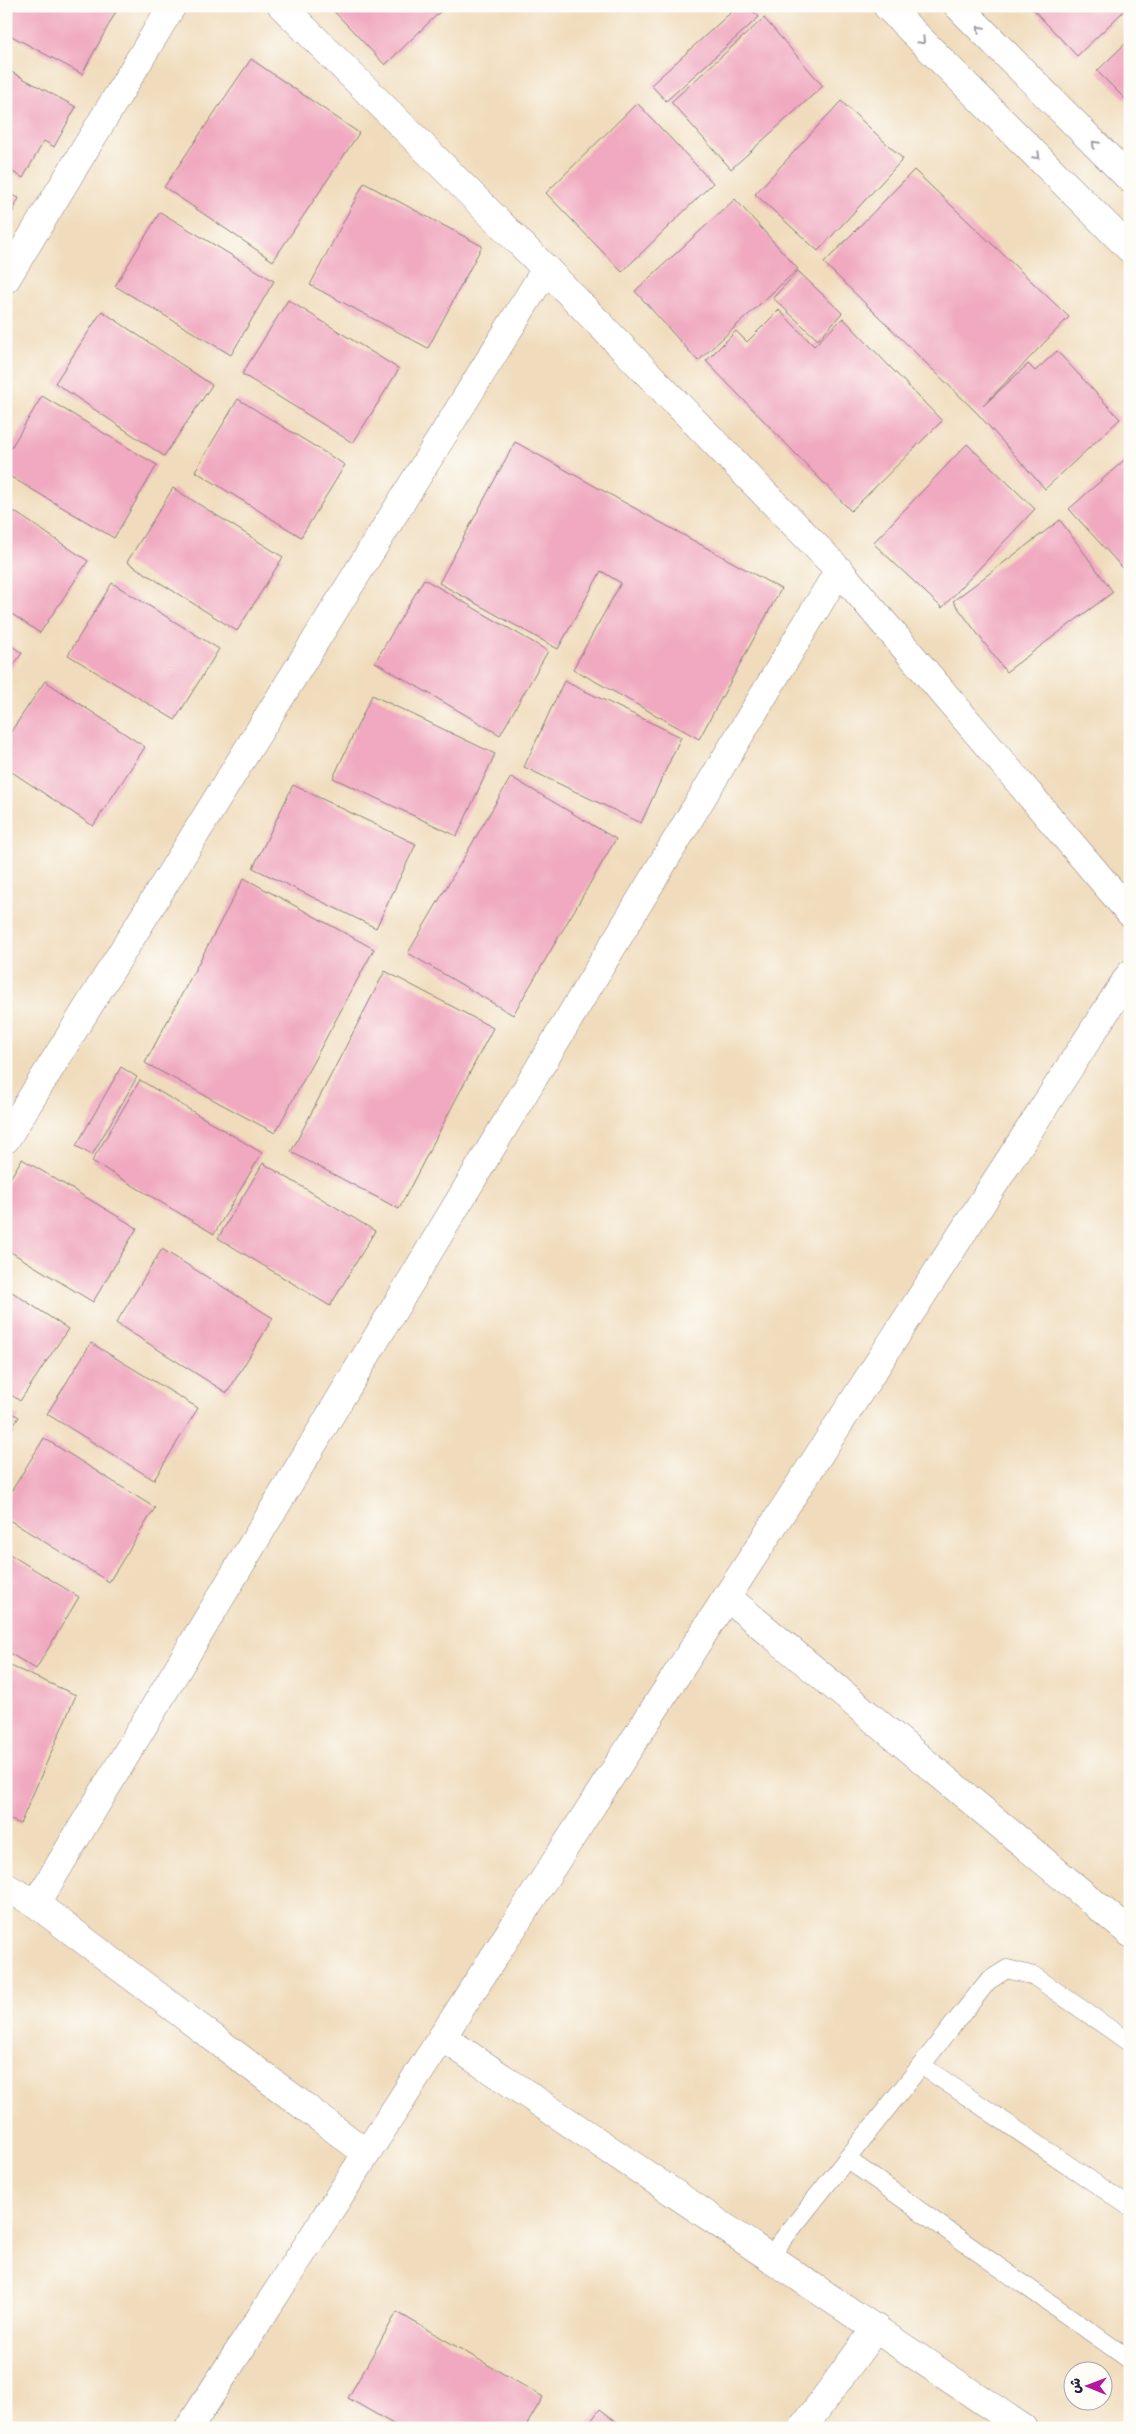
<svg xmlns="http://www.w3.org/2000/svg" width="1136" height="2434" viewBox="0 0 1136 2434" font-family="'Gochi Hand','Playpen Sans Arabic',sans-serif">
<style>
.building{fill:#f0a9c0}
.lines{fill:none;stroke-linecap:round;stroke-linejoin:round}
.service-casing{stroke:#897f7c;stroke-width:19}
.minor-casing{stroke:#897f7c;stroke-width:29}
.service{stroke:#fff;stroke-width:18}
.minor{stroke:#fff;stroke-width:28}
.oneway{stroke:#9c9ca7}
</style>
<rect width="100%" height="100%" fill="#fdfcf7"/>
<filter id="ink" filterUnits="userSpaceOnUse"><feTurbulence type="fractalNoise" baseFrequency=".02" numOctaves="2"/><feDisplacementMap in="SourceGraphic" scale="10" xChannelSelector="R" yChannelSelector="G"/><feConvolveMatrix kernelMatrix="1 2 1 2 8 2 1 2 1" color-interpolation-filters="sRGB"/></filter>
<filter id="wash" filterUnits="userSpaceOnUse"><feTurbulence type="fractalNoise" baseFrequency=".0096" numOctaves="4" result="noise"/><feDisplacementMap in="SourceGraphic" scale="20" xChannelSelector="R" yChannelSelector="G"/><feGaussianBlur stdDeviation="1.12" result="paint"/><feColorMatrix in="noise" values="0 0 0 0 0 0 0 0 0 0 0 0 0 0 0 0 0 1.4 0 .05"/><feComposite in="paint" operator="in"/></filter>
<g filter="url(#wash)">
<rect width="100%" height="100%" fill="#f0dcbc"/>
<g id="blocks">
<g class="building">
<path d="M6,6H119L82,74L6,33Z"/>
<path d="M329,6H446L385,65Z"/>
<path d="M738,6H748L759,17L666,101L651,85Z"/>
<path d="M1030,6H1129L1077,56Z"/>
<path d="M764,18L823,86L731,169L671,102Z"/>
<path d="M1130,39V104L1097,71Z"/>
<path d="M251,59L359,133L273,261L164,187Z"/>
<path d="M6,69L76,107L54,147L44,141L23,178L6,168Z"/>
<path d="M841,101L903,159L818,251L755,194Z"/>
<path d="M637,103L713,183L622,272L546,193Z"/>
<path d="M914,170L1069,317L983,406L1028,364L1035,371L1057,351L1120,419L1045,489L977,413L824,263Z"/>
<path d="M364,183L482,246L428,348L310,285Z"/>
<path d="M6,193L19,198L6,227Z"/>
<path d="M735,199L798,269L698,361L635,291Z"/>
<path d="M160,212L274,281L231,355L115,286Z"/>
<path d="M798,271L842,313L818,340L773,298Z"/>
<path d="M288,300L399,369L353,443L242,374Z"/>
<path d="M779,310L814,346L843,318L942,421L851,511L706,361L736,331L747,342Z"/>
<path d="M102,311L212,385L164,456L55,383Z"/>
<path d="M42,396L157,465L114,538L6,474V456Z"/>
<path d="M238,399L345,465L301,537L195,471Z"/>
<path d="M515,442L781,589L699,739L573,669L621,583L601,571L558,649L439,583Z"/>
<path d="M967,444L1035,509L942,608L873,543Z"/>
<path d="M1130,455V576L1069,509Z"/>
<path d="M173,488L283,557L237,631L127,562Z"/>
<path d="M6,506L88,561L40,633L6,610Z"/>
<path d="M1060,520L1113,592L1006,672L953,601Z"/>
<path d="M424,579L548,651L500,735L375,662Z"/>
<path d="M112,583L219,649L175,720L68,655Z"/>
<path d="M6,642L22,653L6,676Z"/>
<path d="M45,681L145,747L93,826L6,768V739Z"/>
<path d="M564,681L681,737L641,823L524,767Z"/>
<path d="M372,695L495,754L457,836L333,778Z"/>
<path d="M511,777L616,839L513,1015L408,953Z"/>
<path d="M293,785L416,844L376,928L253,868Z"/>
<path d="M244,878L374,949L275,1133L145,1063Z"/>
<path d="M385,971L493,1028L399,1209L291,1152Z"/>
<path d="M121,1067L137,1077L92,1155L76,1146Z"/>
<path d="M140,1080L262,1153L214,1234L92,1161Z"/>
<path d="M22,1159L137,1228L93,1302L6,1249V1185Z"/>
<path d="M263,1163L375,1231L330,1306L218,1238Z"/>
<path d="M162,1249L273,1318L227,1393L116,1323Z"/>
<path d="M6,1288L68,1329L20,1401L6,1391Z"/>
<path d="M91,1343L198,1408L154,1480L47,1414Z"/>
<path d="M6,1409L19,1417L6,1438Z"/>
<path d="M44,1438L155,1508L109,1582L6,1518V1500Z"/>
<path d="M6,1552L79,1597L36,1669L6,1651Z"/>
<path d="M6,1664L76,1695L20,1824L6,1818Z"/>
<path d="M397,2312L543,2397L525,2428H400L348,2398Z"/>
<path d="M600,2409L625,2428H586Z"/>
</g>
</g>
</g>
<g filter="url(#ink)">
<use href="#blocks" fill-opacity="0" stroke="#897f7c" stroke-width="1"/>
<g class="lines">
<defs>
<g id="service">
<path d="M921,2065L1130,2207"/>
<path d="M847,2159L1130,2360"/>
<path d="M769,2257L988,1981L1007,1969L1034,1976L1130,2043"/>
</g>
<g id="minor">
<path d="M282,6L546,269L839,570L1130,913"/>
<path d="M887,6L1130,249"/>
<path d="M958,6L1130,179"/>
<path d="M6,279L172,6"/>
<path d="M6,1139L546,269"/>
<path d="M727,1597L1130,1933"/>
<path d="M6,1887L36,1904L366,2153"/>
<path d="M36,1904L839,570"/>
<path d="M442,2037L1023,2428"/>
<path d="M189,2428L1130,974"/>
<path d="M803,2428L876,2328"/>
</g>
</defs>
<use href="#service" class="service-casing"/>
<use href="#minor" class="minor-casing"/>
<use href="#service" class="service"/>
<use href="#minor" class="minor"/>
</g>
<defs><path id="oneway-chevron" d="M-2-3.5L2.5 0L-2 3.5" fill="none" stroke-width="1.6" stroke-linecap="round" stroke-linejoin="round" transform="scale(1.25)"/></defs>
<g class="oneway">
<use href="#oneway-chevron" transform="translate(980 29) rotate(-135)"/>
<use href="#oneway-chevron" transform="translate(922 41) rotate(45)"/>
<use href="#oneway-chevron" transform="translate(1095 144) rotate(-135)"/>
<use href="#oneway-chevron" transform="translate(1037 156) rotate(45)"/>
</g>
</g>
<rect width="1136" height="2434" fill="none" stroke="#fdfcf7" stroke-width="25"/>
<g transform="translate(1088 2386) rotate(271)"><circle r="24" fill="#fdfcf7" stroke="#a5a5ac"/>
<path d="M0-4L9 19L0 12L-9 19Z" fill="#b5179e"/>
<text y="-8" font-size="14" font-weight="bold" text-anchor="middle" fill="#22223b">ش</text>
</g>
</svg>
